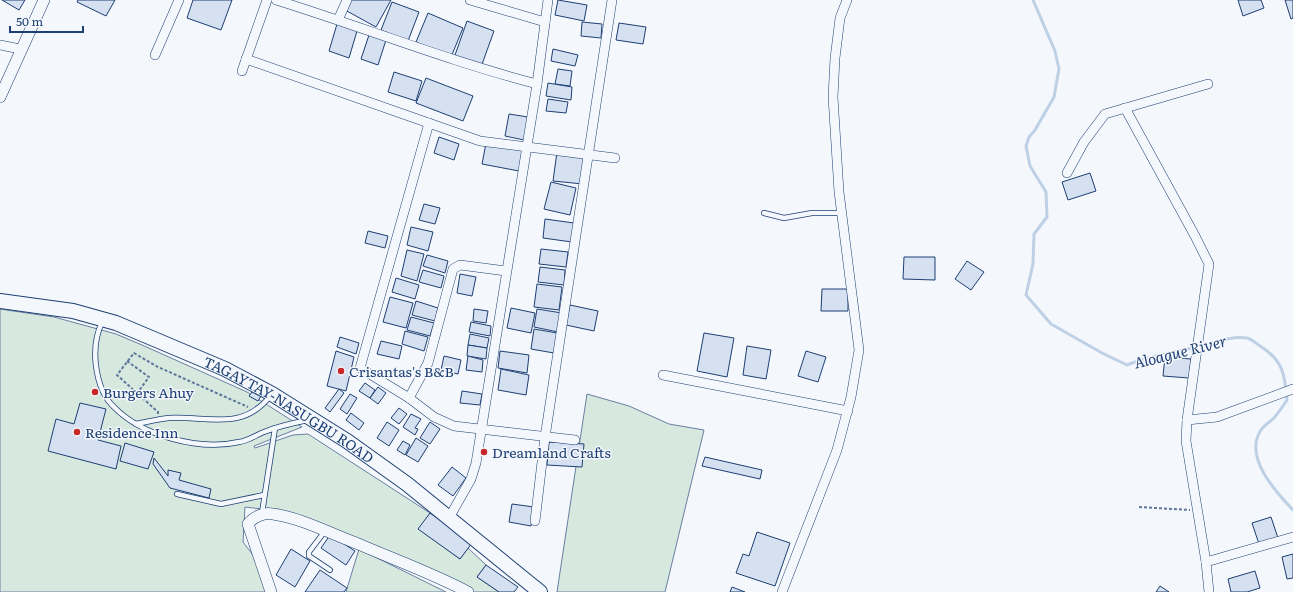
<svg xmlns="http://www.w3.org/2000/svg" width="1293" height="592" viewBox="0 0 1293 592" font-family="Literata,serif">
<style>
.green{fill:#d7e8df;stroke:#687fa3}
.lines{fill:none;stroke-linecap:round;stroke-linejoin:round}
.stream{stroke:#bed0e5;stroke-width:3}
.building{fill:#d5e0f0;stroke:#1d3f73}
.service-casing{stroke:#1d3f73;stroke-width:6}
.minor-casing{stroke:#1d3f73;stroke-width:10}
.tertiary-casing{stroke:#1d3f73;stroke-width:12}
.primary-casing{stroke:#1d3f73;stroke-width:16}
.path{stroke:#5e769c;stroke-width:2;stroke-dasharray:3 2;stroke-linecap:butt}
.service{stroke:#f4f7fb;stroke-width:4.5}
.minor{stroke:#f4f7fb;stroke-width:9}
.tertiary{stroke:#f4f7fb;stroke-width:11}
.primary{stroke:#f4f7fb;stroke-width:14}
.poi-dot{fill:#c62828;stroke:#f4f7fb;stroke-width:1.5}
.labels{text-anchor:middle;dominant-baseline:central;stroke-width:3;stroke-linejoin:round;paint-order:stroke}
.poi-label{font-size:14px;fill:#1d3f73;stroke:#f4f7fb;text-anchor:start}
.street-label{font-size:14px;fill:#1d3f73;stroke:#f4f7fb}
.water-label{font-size:15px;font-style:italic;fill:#1d3f73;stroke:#f4f7fb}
</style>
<rect width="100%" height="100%" fill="#f4f7fb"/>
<g class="green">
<path d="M0,309L54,317L116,334L142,345L247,392L302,427L254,446L255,448L293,435L308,434L430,513L419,529L460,559L468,548L486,565L477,577L499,592H470L270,510L245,507L243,542L266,572L273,592H0Z"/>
<path d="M587,394L629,406L669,424L704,430L665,592H557Z"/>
<path d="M359,549L446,592H346Z"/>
</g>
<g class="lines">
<path class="stream" d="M1033,0L1055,51L1059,69L1054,97L1035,130L1029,137L1026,146L1030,166L1046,192L1047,217L1034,234L1033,264L1026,295L1051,324L1102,353L1127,365C1149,356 1170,353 1193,348C1209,345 1230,335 1247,338C1251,339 1256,343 1260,346C1283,360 1285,375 1287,400C1283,406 1279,412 1274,418C1270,422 1264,425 1261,430C1243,457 1276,492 1293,510"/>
</g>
<g class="building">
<path d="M2,0H25L19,10Z"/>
<path d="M78,0H115L106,16L77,2Z"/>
<path d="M193,0H232L221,30L187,18Z"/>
<path d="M350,0H391L376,27L345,10Z"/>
<path d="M558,0L587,5L584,21L555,15Z"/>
<path d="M1238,0H1261L1264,8L1243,16Z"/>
<path d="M1285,0H1293V18L1291,19Z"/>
<path d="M392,2L419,12L408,41L381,30Z"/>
<path d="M428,13L463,28L451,57L416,42Z"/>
<path d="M467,21L494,31L481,67L454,58Z"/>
<path d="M582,22L602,24L601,38L581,36Z"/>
<path d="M619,23L646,27L643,44L616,40Z"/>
<path d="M337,24L357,31L349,58L329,51Z"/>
<path d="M369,35L386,40L378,65L361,59Z"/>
<path d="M553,49L578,55L575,66L551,61Z"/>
<path d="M558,69L572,71L570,86L555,84Z"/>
<path d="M394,72L422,81L416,101L388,92Z"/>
<path d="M426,78L473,96L463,121L416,103Z"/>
<path d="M548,83L572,87L571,100L546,96Z"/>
<path d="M548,99L568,102L566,113L546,111Z"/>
<path d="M509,114L528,117L524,140L505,136Z"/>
<path d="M439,137L459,144L454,160L434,153Z"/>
<path d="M487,138L524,145L519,171L482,164Z"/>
<path d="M557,152L586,155L583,184L553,181Z"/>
<path d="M1090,173L1096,191L1068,200L1062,182Z"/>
<path d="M551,182L576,188L570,215L544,209Z"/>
<path d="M424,204L440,208L435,224L419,220Z"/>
<path d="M545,219L574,223L572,242L543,238Z"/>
<path d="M411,227L433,232L428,251L407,245Z"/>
<path d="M368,231L388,236L385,248L365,243Z"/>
<path d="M541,249L568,252L566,267L539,264Z"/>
<path d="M407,250L424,254L417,281L401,276Z"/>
<path d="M427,255L448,261L445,273L423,266Z"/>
<path d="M904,257H935V280L903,279Z"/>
<path d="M967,261L984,272L971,290L955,279Z"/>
<path d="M540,267L565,270L564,285L538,282Z"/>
<path d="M423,270L444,276L441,288L419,282Z"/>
<path d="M460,274L476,277L472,296L457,293Z"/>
<path d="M396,278L419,285L415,299L392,292Z"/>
<path d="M537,284L562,287L559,310L534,307Z"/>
<path d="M822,289H848V311H821Z"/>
<path d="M390,297L413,303L406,328L383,322Z"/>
<path d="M416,301L438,308L435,321L412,315Z"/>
<path d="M570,305L598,311L594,331L566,325Z"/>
<path d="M511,308L535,313L531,333L507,328Z"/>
<path d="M474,309L488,311L486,323L473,321Z"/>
<path d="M537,309L562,313L558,332L534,327Z"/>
<path d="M411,317L434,323L430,336L407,330Z"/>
<path d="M471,322L491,326L490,336L469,332Z"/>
<path d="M534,329L557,333L554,353L531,349Z"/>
<path d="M405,331L428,337L424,351L402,344Z"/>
<path d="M704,333L734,338L727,377L697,371Z"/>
<path d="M470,334L489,338L487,348L468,345Z"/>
<path d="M340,337L359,343L356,354L337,347Z"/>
<path d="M381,341L402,346L399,359L377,354Z"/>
<path d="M468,345L487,348L486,359L467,356Z"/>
<path d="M747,346L771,350L766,379L743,375Z"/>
<path d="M336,351L354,357L346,391L327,386Z"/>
<path d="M500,351L529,355L527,373L498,368Z"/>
<path d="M806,351L826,357L818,382L798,376Z"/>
<path d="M444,356L461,360L458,374L441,370Z"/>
<path d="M468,356L483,360L482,372L466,370Z"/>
<path d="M1165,357L1191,359L1189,378L1163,376Z"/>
<path d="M501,369L529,375L526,395L498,390Z"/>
<path d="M365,383L375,390L370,398L359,391Z"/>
<path d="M378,387L386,393L378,404L370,398Z"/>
<path d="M339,389L344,393L330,412L325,408Z"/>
<path d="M462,391L482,394L480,405L460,403Z"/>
<path d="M252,392L261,396L258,401L249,396Z"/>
<path d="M350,394L357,398L347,414L340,409Z"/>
<path d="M80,403L106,409L98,440L121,446L116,469L48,451L56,419L74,424Z"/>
<path d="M399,408L407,414L399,424L391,418Z"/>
<path d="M351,413L364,423L359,430L346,420Z"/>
<path d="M411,414L421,419L415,428L418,429L415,435L403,427Z"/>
<path d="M387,422L399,430L389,446L377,438Z"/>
<path d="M430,422L440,429L430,444L420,438Z"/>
<path d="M416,438L428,446L418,462L406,455Z"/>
<path d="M403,441L410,445L405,455L397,450Z"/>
<path d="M549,442L584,444L582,467L547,465Z"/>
<path d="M125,443L154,452L148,469L120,461Z"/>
<path d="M705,457L762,470L760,479L702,466Z"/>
<path d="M154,458L168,476V470L181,473L179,480L211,489L209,498L170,488L153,464Z"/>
<path d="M452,467L466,478L453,496L438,485Z"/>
<path d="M512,504L534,507L531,526L509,522Z"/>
<path d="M430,513L472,543L460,559L418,529Z"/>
<path d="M1271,517L1278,538L1259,544L1252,523Z"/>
<path d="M757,532L790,543L775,586L736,573L743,554L749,556Z"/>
<path d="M330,535L355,551L346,565L321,548Z"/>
<path d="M291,549L310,561L295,587L276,575Z"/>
<path d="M1293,554V578L1287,579L1282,557Z"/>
<path d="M486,565L518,587L514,592H499L477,577Z"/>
<path d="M320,570L347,588L344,592H305Z"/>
<path d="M1255,571L1260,588L1247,592H1231L1228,579Z"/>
<path d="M1160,586L1169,592H1156Z"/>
<path d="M732,587L745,592H730Z"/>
</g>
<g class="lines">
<defs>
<g id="service">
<path d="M764,213L784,218L812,213H841"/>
<path d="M102,322C95,337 94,350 96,366C98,381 103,397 114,407C142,436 200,451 239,442C248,441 256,435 264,432C279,426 293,423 308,420"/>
<path d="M136,424C147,422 158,419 169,418C208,416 243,432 271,395"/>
<path d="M177,494L221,504L264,495"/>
<path d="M262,513L275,428"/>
<path d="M325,531L309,552V556L330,570"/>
</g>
<g id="minor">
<path d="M276,0C363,27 448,61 537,84"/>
<path d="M470,0L545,22"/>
<path d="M338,20L347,0"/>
<path d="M0,45L20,49"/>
<path d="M155,55L179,0"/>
<path d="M246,59L480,141L615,158"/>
<path d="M242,71L267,0"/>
<path d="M1125,108L1195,236L1209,264L1187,420"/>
<path d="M429,123L360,368L409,398L434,417L454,426L575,440"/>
<path d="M1067,173L1084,142L1105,114L1208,84"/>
<path d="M663,375L848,411"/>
<path d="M409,398L428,363L453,269L460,265L506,271"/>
<path d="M449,518L471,479L476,463L537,84L548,0"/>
<path d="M535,521L545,437L612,0"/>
<path d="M1206,562L1293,537"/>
<path d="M782,592L837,450L851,397L859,350L839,192L833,97L835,58L840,18L847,0"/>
<path d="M1209,592L1206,562L1186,441L1187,420L1217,417L1293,389"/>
</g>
<g id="tertiary">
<path d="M0,97L44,0"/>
<path d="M271,592L248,524C253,517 264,512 273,514C301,518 329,533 356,543C393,559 432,573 468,592"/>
</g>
<g id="primary">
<path id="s1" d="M0,301L73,311L116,323L225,369L272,394L347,441L407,484L540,592"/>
</g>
</defs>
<use href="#service" class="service-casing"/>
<use href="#minor" class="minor-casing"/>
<use href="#tertiary" class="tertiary-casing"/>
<use href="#primary" class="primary-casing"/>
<g class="path">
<path d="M127,361L149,377L138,392"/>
<path d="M158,414V412L117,375L134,353L158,367L248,407"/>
<path d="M1139,507L1190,510"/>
</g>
<use href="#service" class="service"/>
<use href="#minor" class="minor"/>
<use href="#tertiary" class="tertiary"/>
<use href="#primary" class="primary"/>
</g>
<g class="poi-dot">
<circle cx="341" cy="371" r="4"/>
<circle cx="95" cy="392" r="4"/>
<circle cx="77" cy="432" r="4"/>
<circle cx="484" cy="452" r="4"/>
</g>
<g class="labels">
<g class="poi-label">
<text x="349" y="371">Crisantas's B&amp;B</text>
<text x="103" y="392">Burgers Ahuy</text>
<text x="85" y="432">Residence Inn</text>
<text x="492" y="452">Dreamland Crafts</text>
</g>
<g class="street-label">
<text stroke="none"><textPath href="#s1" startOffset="312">TAGAYTAY-NASUGBU ROAD</textPath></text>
</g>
<g class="water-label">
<text transform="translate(1180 351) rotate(-14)">Aloague River</text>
</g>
</g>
<path d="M10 26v6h73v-6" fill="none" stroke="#1d3f73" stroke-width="2"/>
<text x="16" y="26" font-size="12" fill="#1d3f73" stroke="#f4f7fb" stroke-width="3" paint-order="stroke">50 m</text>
</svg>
